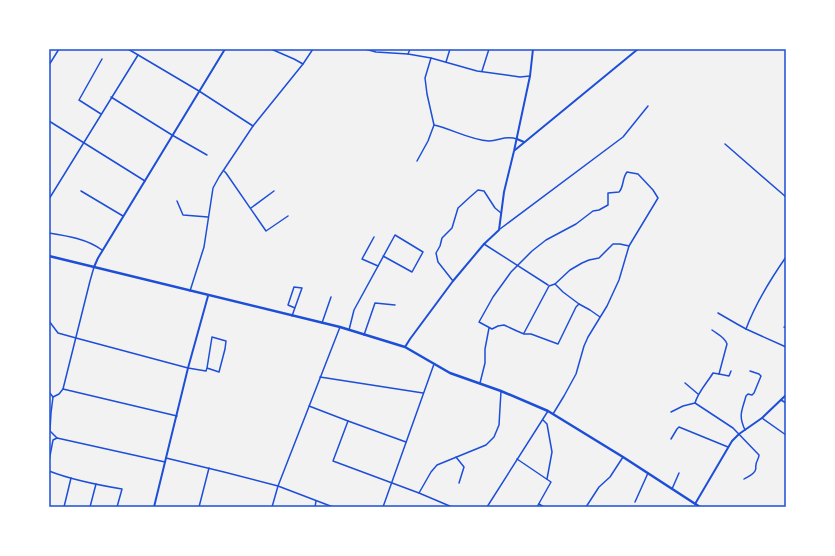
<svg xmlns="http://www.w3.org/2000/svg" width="835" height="556" viewBox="0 0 835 556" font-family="Manrope,sans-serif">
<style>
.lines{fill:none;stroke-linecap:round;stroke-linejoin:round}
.minor{stroke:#1d4ed8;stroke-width:1.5}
.tertiary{stroke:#1d4ed8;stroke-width:2}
.secondary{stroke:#1d4ed8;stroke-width:2}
.primary{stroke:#1d4ed8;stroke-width:2.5}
.neatline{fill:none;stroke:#1d4ed8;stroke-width:1.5}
</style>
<rect width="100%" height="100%" fill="#f2f2f2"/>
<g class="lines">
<g class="minor">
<path d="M128,49L199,91L253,126"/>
<path d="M271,49L294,59L303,64"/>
<path d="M365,49L376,52L408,54L431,58L477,71L520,77L530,76"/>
<path d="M408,54L410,49"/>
<path d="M446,62L450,49"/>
<path d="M49,65L59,49"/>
<path d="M482,71L489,49"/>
<path d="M111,97L172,135L207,155"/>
<path d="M101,114L79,100L102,59"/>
<path d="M49,121L145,181"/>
<path d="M434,125C452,129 470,140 489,141C499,141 505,135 517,139"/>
<path d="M725,144L786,197"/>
<path d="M417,161L428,141L434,125L427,94L425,78L431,58"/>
<path d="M224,171L226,173L266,231L288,216"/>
<path d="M81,191L123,216"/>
<path d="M49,199L138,55"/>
<path d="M177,201L183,215L208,217"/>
<path d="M251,208L274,191"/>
<path d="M500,229L623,137L648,106"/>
<path d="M49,233C68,236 87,239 102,250"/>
<path d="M374,237L362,259L378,266"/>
<path d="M484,244L548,285"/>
<path d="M786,257C770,280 756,302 746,329L786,347"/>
<path d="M94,267L90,281L63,389L177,416"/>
<path d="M453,281L438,262L436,253L440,246L442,238L452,228L458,208L470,197L478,190L484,191L495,208L501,213"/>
<path d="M555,284L563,292L579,304"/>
<path d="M190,291L204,247L213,188L219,177L253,126L303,64L313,49"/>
<path d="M718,313L737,324L746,329"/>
<path d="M292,316L302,288L294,287L288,305L295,308"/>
<path d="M49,321L58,333L76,338L188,368L206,371L207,368L219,372L225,349L226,341L212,337L207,368"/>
<path d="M322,323L331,297"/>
<path d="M784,327L786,328"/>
<path d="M349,330L354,310L395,235L423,252L412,272L383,256"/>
<path d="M712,330C717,334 725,337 727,344L719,374L713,373C707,383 698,392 695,403L733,428L759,455C759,459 756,461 756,465C755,468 757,467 755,471C753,475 747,477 744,479"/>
<path d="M524,333L549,286L555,284L570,270L582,263L589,260L599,258L613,244H620L629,246"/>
<path d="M364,335L375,303L395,305"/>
<path d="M719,374L729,376L731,371"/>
<path d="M320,377L423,393"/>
<path d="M480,383L485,363V349L489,328"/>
<path d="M685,383L698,394"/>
<path d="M49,392L53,397L59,394L63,389"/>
<path d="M781,400L786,403"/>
<path d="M309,406L348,421L406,442"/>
<path d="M671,412L683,406L695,403"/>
<path d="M553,414L564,396L576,374L584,346L588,337L607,306L619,280L629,246L658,198L653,190L638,174L627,172C622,178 624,187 619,192L608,193V205L599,210L593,211L576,224L546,240L532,251L511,272L506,279L493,297L479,322L492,329L498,326L504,325L517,331L524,334H531L558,344L576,307L579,304L590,310L600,317"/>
<path d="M762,418L786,435"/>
<path d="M543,420L547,424L552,452L547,479"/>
<path d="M348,421L333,461L419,493L452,507"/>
<path d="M50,430L51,413L53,397"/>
<path d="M745,430C738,415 742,411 746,396L748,394L752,395L754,393L761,376L759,374L750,371"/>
<path d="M50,431L57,438"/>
<path d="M671,439L677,429L679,427L728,447"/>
<path d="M456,457L464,467L459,483"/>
<path d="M166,458L224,472L278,486L333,507"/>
<path d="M517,459L551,482L537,507"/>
<path d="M49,461L53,440L57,438L165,462"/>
<path d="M49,471C72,480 98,485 122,489L117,507"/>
<path d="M672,489L679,473"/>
<path d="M419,493L431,472L437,465L486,445L494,437L499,425L501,391"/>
<path d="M635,502L648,473"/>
<path d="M539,504L544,507"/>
<path d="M64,507L71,478"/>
<path d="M90,507L96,484"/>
<path d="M199,507L209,468"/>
<path d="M272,507L278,486L340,327"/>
<path d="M315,507L316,501"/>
<path d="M383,507L434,364"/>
<path d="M487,507L548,411"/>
<path d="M586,507L599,487L610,477L623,457"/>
</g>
<g class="tertiary">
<path d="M517,139L524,142"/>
<path d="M515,150L638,49"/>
<path d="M405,347L410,339L453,281L484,244L499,230L504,192L514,151L530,76L533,49"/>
<path d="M695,504L732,441L739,434L762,418L786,395"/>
<path d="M154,507L188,368L208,296"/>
</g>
<path class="secondary" d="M94,267L98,258L225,49"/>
<path class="primary" d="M49,256L340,327L405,347L450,373L501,391L548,411L623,457L700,507"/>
</g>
<rect width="835" height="556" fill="none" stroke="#ffffff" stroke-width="100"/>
<rect x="50" y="50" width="735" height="456" class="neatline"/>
</svg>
